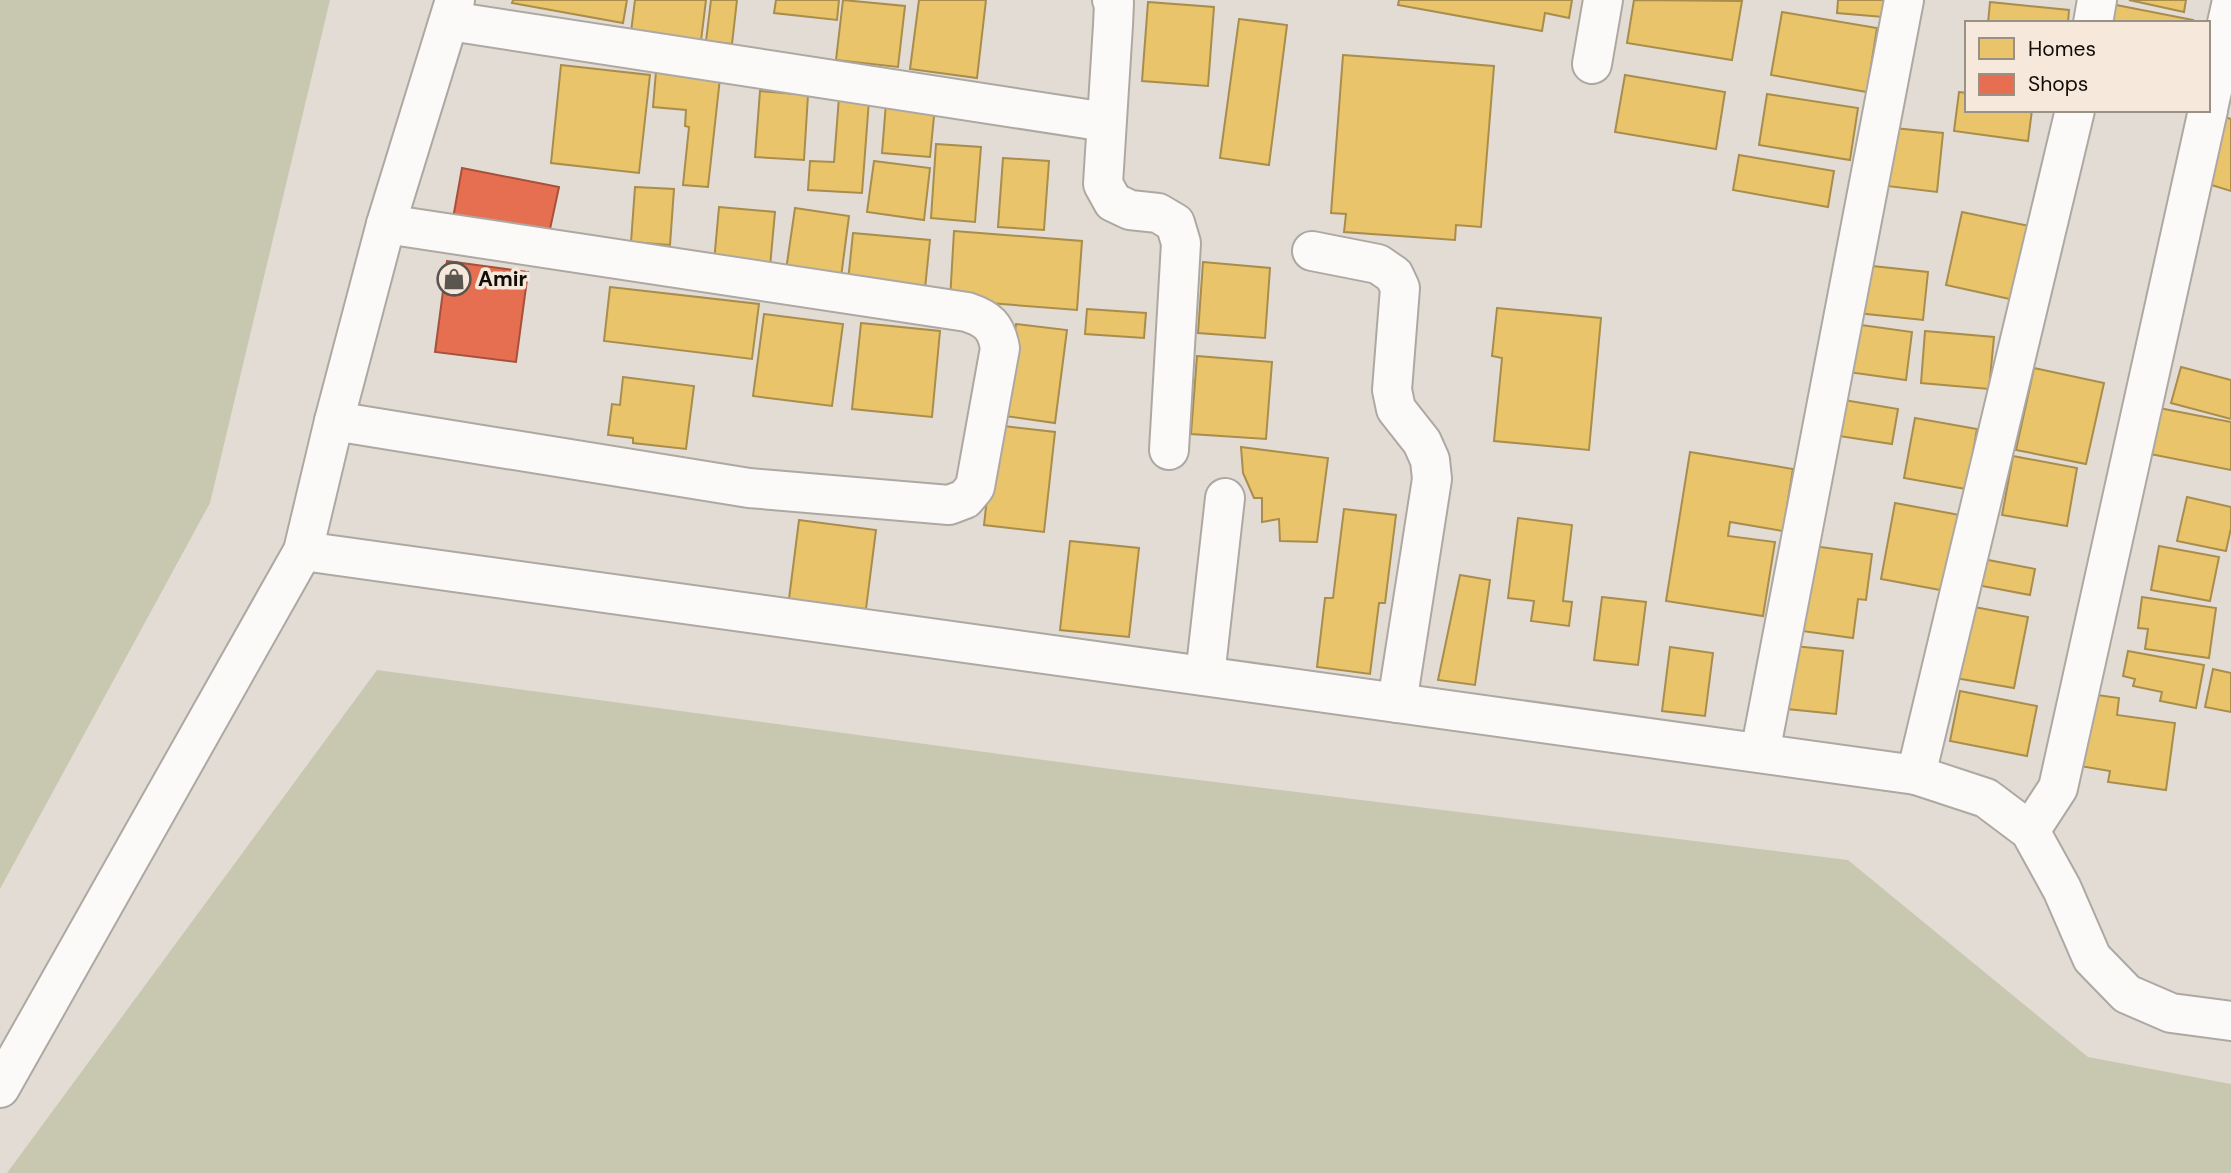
<svg xmlns="http://www.w3.org/2000/svg" width="2231" height="1173" viewBox="0 0 2231 1173" font-family="'DM Sans',sans-serif">
<style>
.green{fill:#c8c8b1}
.homes{fill:#e9c46a;stroke:#a88d4c;stroke-width:2}
.shops{fill:#e76f51;stroke:#a6513b;stroke-width:2}
.lines{fill:none;stroke-linecap:round;stroke-linejoin:round}
.minor-casing{stroke:#aea8a2;stroke-width:42}
.minor{stroke:#fbfaf9;stroke-width:38}
.labels{text-anchor:middle;dominant-baseline:central;stroke-width:7;stroke-linejoin:round;paint-order:stroke}
.poi-label{font-size:21px;font-weight:bold;fill:#100c07;stroke:#f6e9db;text-anchor:start}
</style>
<rect width="100%" height="100%" fill="#e3dcd4"/>
<g class="green">
<path d="M0,0H330L210,503L0,889Z"/>
<path d="M377,670L1126,771L1848,860L2088,1057L2231,1084V1173H7Z"/>
</g>
<g class="homes">
<path d="M513,0H627L623,23L512,3Z"/>
<path d="M635,0H706L701,41L631,32Z"/>
<path d="M711,0H737L732,44L706,41Z"/>
<path d="M776,0H839L837,20L774,13Z"/>
<path d="M843,0L905,6L898,67L836,60Z"/>
<path d="M919,0H986L977,78L910,69Z"/>
<path d="M1399,0H1572L1569,18L1545,13L1542,31L1398,5Z"/>
<path d="M1634,0L1742,1L1732,60L1627,43Z"/>
<path d="M1838,0H1885L1883,17L1837,13Z"/>
<path d="M2129,0H2186L2184,12Z"/>
<path d="M1148,2L1214,7L1208,86L1142,81Z"/>
<path d="M1990,2L2069,10L2068,23H1988Z"/>
<path d="M2101,2L2193,20L2192,23H2097Z"/>
<path d="M1782,12L1877,28L1867,92L1771,75Z"/>
<path d="M1239,19L1287,25L1269,165L1220,158Z"/>
<path d="M1343,55L1494,66L1481,227L1456,225L1455,240L1344,232L1346,214L1331,213Z"/>
<path d="M561,65L650,75L639,173L551,163Z"/>
<path d="M656,71L720,78L708,187L683,185L689,127L685,126L686,110L653,107Z"/>
<path d="M1625,75L1725,92L1716,149L1615,132Z"/>
<path d="M760,91L808,95L804,160L755,157Z"/>
<path d="M1959,92L1967,93V110H2032L2028,141L1954,131Z"/>
<path d="M1767,94L1858,108L1850,160L1759,145Z"/>
<path d="M839,97L869,100L862,193L808,190L810,161L834,162Z"/>
<path d="M886,103L935,106L930,157L882,153Z"/>
<path d="M2225,117L2231,119V191L2205,183Z"/>
<path d="M1894,128L1943,133L1937,192L1887,186Z"/>
<path d="M936,144L981,147L975,222L931,218Z"/>
<path d="M1739,155L1834,171L1828,207L1733,190Z"/>
<path d="M1003,158L1049,161L1044,230L998,227Z"/>
<path d="M874,161L930,168L924,220L867,212Z"/>
<path d="M635,187L674,189L670,245L631,242Z"/>
<path d="M719,207L775,212L770,267L714,262Z"/>
<path d="M795,208L849,216L840,285L785,277Z"/>
<path d="M1962,212L2034,227L2019,301L1946,285Z"/>
<path d="M954,231L1082,241L1077,310L950,300Z"/>
<path d="M853,233L930,240L924,298L847,291Z"/>
<path d="M1203,262L1270,268L1265,338L1198,333Z"/>
<path d="M1863,265L1928,272L1923,320L1857,313Z"/>
<path d="M610,287L759,304L752,359L604,341Z"/>
<path d="M1497,308L1601,318L1589,450L1494,441L1502,358L1492,356Z"/>
<path d="M1087,309L1146,313L1144,338L1085,334Z"/>
<path d="M764,314L843,324L832,406L753,396Z"/>
<path d="M861,323L940,331L932,417L852,409Z"/>
<path d="M1016,324L1067,330L1055,423L1005,416Z"/>
<path d="M1854,324L1912,332L1906,380L1848,372Z"/>
<path d="M1925,331L1994,337L1989,389L1921,383Z"/>
<path d="M1197,356L1272,362L1266,439L1191,434Z"/>
<path d="M2181,367L2231,380V419L2171,403Z"/>
<path d="M2034,368L2104,383L2086,464L2016,450Z"/>
<path d="M623,377L694,386L686,449L633,443V438L608,435L612,404L620,405Z"/>
<path d="M1832,398L1898,409L1892,444L1826,434Z"/>
<path d="M2154,407L2231,422V470L2145,453Z"/>
<path d="M1915,418L1977,429L1973,453L1984,455L1977,491L1904,478Z"/>
<path d="M995,425L1055,432L1044,532L984,525Z"/>
<path d="M1241,447L1328,458L1317,542L1280,541L1279,519L1262,522V498H1254L1243,473Z"/>
<path d="M1690,452L1793,469L1783,531L1730,522L1728,536L1775,542L1763,616L1666,601Z"/>
<path d="M2013,456L2077,468L2067,526L2002,515Z"/>
<path d="M2187,497L2231,507V528L2226,551L2177,541Z"/>
<path d="M1895,503L1965,516L1951,592L1881,579Z"/>
<path d="M1344,509L1396,515L1385,603H1379L1370,674L1317,667L1325,598H1333Z"/>
<path d="M1518,518L1572,525L1563,601L1572,602L1569,626L1531,621L1534,601L1508,598Z"/>
<path d="M799,520L876,530L866,609L789,599Z"/>
<path d="M1070,541L1139,548L1129,637L1060,630Z"/>
<path d="M1806,545L1872,554L1866,600L1858,599L1853,638L1795,630Z"/>
<path d="M2159,546L2219,557L2210,601L2151,590Z"/>
<path d="M1983,559L2035,569L2030,595L1977,585Z"/>
<path d="M1460,575L1490,580L1475,685L1438,680Z"/>
<path d="M1602,597L1646,602L1638,665L1594,660Z"/>
<path d="M2142,597L2216,608L2209,658L2145,649L2148,629L2138,628Z"/>
<path d="M1969,606L2028,617L2014,688L1955,678Z"/>
<path d="M1794,646L1843,651L1836,714L1787,709Z"/>
<path d="M1670,647L1713,653L1705,716L1662,711Z"/>
<path d="M2128,651L2204,665L2196,708L2160,701L2162,692L2133,686L2135,679L2123,676Z"/>
<path d="M2213,669L2231,673V712L2205,707Z"/>
<path d="M1960,691L2037,706L2027,756L1950,741Z"/>
<path d="M2090,694L2119,698L2117,715L2175,723L2166,790L2108,782L2110,771L2080,766Z"/>
</g>
<g class="shops">
<path d="M462,168L559,187L547,243L452,224Z"/>
<path d="M447,261L528,272L516,362L435,352Z"/>
</g>
<g class="lines">
<defs>
<g id="minor">
<path d="M1112,0L1114,3L1113,25L1103,184L1113,202L1130,210L1158,213L1175,223L1181,243L1169,450"/>
<path d="M450,21L1106,122"/>
<path d="M2093,23L2097,0"/>
<path d="M1592,64L1603,0"/>
<path d="M2208,109L2231,5"/>
<path d="M1312,251L1378,264L1394,275L1400,288L1392,390L1396,409L1422,442L1430,460L1432,479L1397,703"/>
<path d="M334,421L749,488L949,505L965,499L975,487L1000,348C996,326 988,319 967,312L386,224"/>
<path d="M303,551L1916,775L1986,798L2030,831L2062,889L2092,958L2127,994L2171,1013L2231,1021"/>
<path d="M1205,676L1225,498"/>
<path d="M1760,753L1904,0"/>
<path d="M1916,775L2075,110"/>
<path d="M2030,831L2058,788L2208,110"/>
<path d="M0,1088L303,551L334,421L386,224L455,0"/>
</g>
</defs>
<use href="#minor" class="minor-casing"/>
<use href="#minor" class="minor"/>
</g>
<defs>
<symbol id="shop-ring" viewBox="-11 -11 22 22"><circle r="9.5" fill="#f6e9db" stroke="#5a554f" stroke-width="1.5"/><path d="M-5-2.5h2.3a2.7 3.5 0 0 1 5.4 0H5L5.5 6h-11ZM-1.5-2.5h3a1.5 2.3 0 0 0-3 0Z" fill="#5a554f"/></symbol>
</defs>
<g fill-rule="evenodd">
<use href="#shop-ring" x="435" y="260" width="38" height="38"/>
</g>
<g class="labels">
<g class="poi-label">
<text x="478" y="279">Amir</text>
</g>
</g>
<rect x="1965" y="21" width="245" height="91" fill="#f6e9db" stroke="#9a9186" stroke-width="2"/>
<rect x="1979" y="38" width="35" height="21" fill="#e9c46a" stroke="#9a9186" stroke-width="2"/>
<text x="2028" y="56" font-size="21" fill="#100c07">Homes</text>
<rect x="1979" y="74" width="35" height="21" fill="#e76f51" stroke="#9a9186" stroke-width="2"/>
<text x="2028" y="91" font-size="21" fill="#100c07">Shops</text>
</svg>
